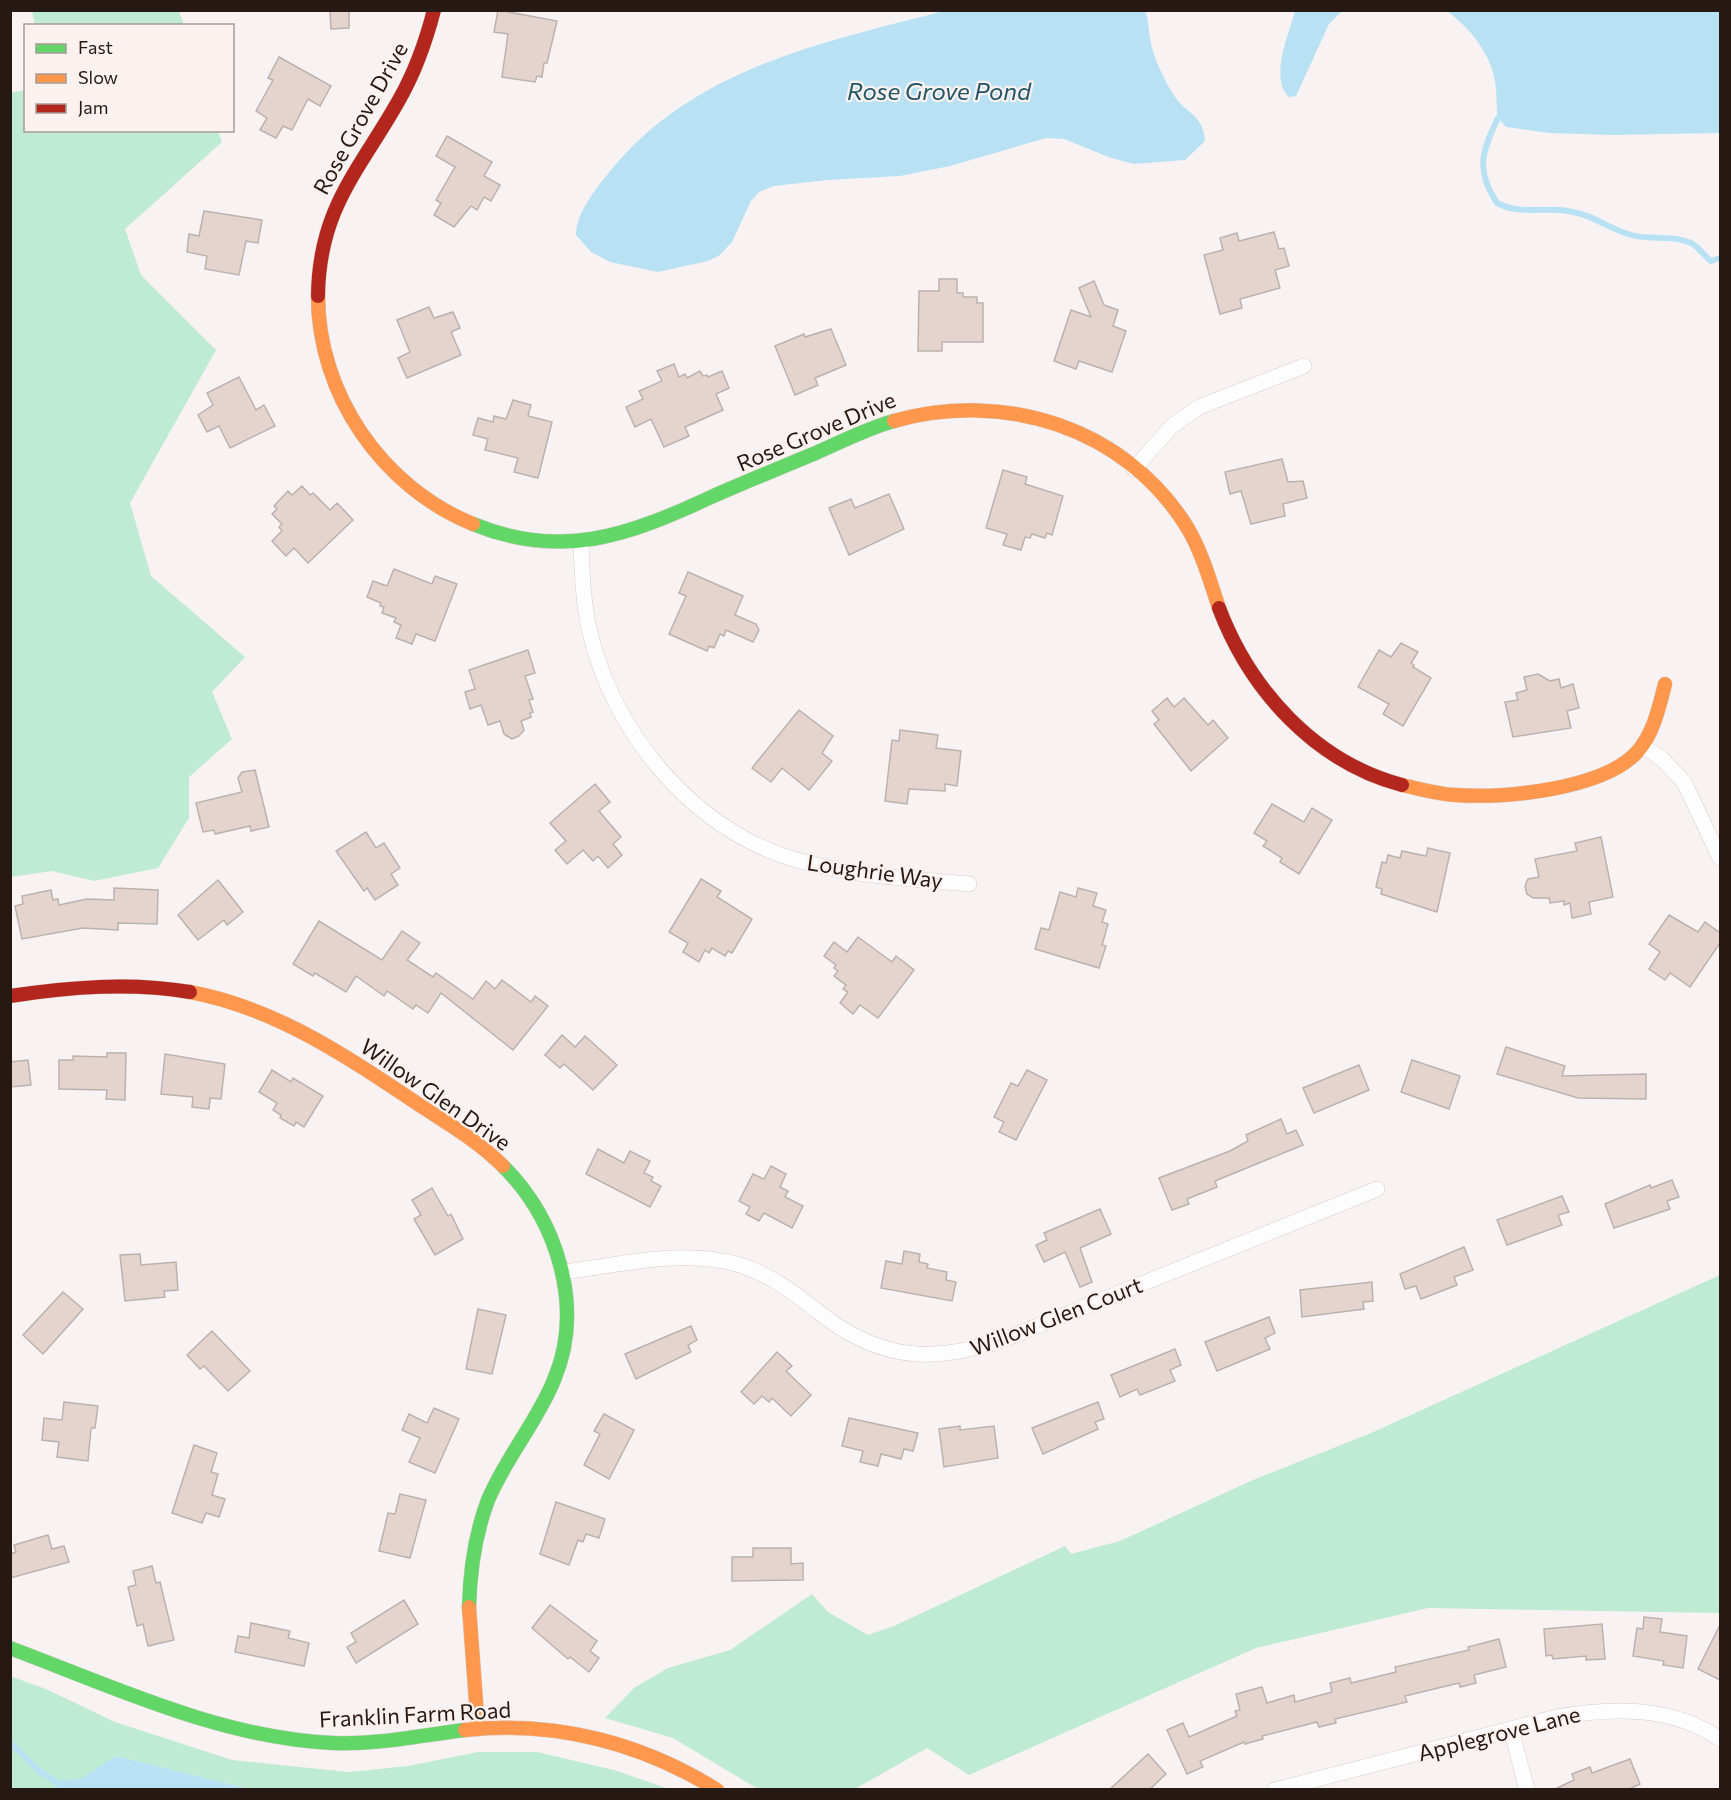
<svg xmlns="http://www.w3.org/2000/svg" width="1731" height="1800" viewBox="0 0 1731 1800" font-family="Commissioner,sans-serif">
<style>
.green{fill:#bfead3}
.water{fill:#b8e2f4}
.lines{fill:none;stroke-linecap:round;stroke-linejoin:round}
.stream{stroke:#b8e2f4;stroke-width:6}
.building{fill:#e5d4ce;stroke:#bbb2af;stroke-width:1.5}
.street-casing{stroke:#d8cdca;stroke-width:16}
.fast-casing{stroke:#d8cdca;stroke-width:15}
.slow-casing{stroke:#d8cdca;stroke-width:15}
.jam-casing{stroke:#d8cdca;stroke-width:15}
.street{stroke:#fefdfd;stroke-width:15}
.fast{stroke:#63d668;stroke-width:14}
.slow{stroke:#ff974d;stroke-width:14}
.jam{stroke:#b3261e;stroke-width:14}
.labels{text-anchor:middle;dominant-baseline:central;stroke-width:4.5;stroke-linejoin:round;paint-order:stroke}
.street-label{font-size:22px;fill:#261813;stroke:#fbf2ef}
.water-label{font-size:24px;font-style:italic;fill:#235568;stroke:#fbf2ef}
</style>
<rect width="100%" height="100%" fill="#f8f3f2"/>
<g class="green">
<path d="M32,11H179L184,25H35Z"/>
<path d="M25,90L26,130L218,131L222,142L125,229L141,275L216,350L130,503L151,576L245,657L212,692L232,739L189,777V818L158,868L94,881L52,871L11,877L10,93Z"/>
<path d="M1720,1275L1719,1613L1428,1608L1256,1648L969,1775L927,1748L855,1789H758L673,1738L605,1718L634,1688L668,1668L730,1650L812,1594L828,1612L868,1635L894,1626L1065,1546L1071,1554L1120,1541L1253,1480L1371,1433Z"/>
<path d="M10,1676L46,1689L115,1722L232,1760L349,1772L408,1766L478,1752H537L614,1770L669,1789H250L116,1756L80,1780H61L54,1789H11Z"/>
</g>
<g class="water">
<path d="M944,11H1145C1149,20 1148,28 1150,38C1153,57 1163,77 1173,94C1186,115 1203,113 1205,141L1185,160L1134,164L1111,158L1064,139L1046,138L950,166L900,176L828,180L774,186L759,192L751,201L732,242L720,255L708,261L658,272L610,262L591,252L576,235C576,214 594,191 607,175C690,69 820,43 944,11Z"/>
<path d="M1295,11H1342L1329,24L1296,96L1289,97C1269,78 1289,34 1295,11Z"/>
<path d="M1447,11H1720V133L1612,135L1549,133L1506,127L1498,118C1496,108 1497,99 1496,89C1494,57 1471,29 1447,11Z"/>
<path d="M116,1756L250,1789H54L61,1780L80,1779Z"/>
</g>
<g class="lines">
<g class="stream">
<path d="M1498,118C1482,151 1475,170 1497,203C1519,215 1544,207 1568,211C1591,214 1606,227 1628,234C1648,241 1671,234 1691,243C1698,246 1704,256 1711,261L1720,258"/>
<path d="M10,1742L38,1770L59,1784"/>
</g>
</g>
<g class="building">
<path d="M330,10H349V28L331,29Z"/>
<path d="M498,10L557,21L547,63H544L542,77L537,76L535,82L502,77L508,34L494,32Z"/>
<path d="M279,57L331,86L320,106L308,99L292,130L283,126L276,138L260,130L267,118L256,111L273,80L268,78Z"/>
<path d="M447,136L492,162L484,176L500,185L491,201L484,197L477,210L471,206L454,227L434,215L441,203L436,200L455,167L436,156Z"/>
<path d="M204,211L262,220L258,243L246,241L239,275L205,269L207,256L187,252L189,234L199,236Z"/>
<path d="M1274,232L1279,249L1284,248L1289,266L1275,270L1280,288L1240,299L1242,308L1220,314L1204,255L1223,250L1220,238L1237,233L1239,241Z"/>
<path d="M939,279H957V293H963V297H977V303H983V342H942V351H918L919,291H939Z"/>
<path d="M1094,281L1104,305L1118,310L1113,326L1126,331L1112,372L1079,361L1076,369L1054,361L1071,310L1091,317L1079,288Z"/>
<path d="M429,307L434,318L453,312L460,328L451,332L461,355L407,378L398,358L410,352L397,320Z"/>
<path d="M831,329L846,365L815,378L818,385L795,395L775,346L804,334L805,337Z"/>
<path d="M674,364L679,377L685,374L687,378L700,371L703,376L707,375L708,377L722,371L729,388L716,394L723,410L685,427L689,436L664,447L651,419L635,427L626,407L643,399L639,391L662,381L657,371Z"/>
<path d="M239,377L256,410L264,405L275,426L230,448L219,426L207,432L198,415L213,405L207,393Z"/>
<path d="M513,400L531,405L528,416L552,422L538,478L514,472L518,458L485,450L488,439L473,435L478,418L493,422L494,416L506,419Z"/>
<path d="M1282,459L1288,482L1303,481L1307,498L1283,504L1285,516L1251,524L1241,491L1230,494L1225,472Z"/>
<path d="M1003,470L1027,477L1025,484L1063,496L1052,535L1047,533L1045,538L1032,534L1030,538L1025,537L1021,550L1003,545L1007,534L986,528Z"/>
<path d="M302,486L310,495L313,493L330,510L337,503L353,520L308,563L294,548L286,556L272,541L282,531L279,527L282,524L272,514L277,509L274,506L288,491L292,495Z"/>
<path d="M889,494L904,529L849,555L829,508L851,499L855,508Z"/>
<path d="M394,569L432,584L435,576L457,584L435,641L416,634L412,644L396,638L401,625L394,622L396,618L382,613L384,607L380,606L381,603L367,597L373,581L387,586Z"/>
<path d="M688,572L743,596L735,615L756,624L759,630L753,642L726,630L724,636L720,634L714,648L709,646L707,651L669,634L686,596L679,593Z"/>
<path d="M1401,643L1418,652L1411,663L1414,665L1413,667L1431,678L1403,726L1383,714L1389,704L1358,687L1379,650L1391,657Z"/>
<path d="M528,650L535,673L525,676L533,699L529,700L533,712L530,713L531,717L521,721L524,730L519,736L512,739L504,734L500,721L488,725L481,705L470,709L465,692L475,689L469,670Z"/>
<path d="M1538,674L1550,681L1559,679L1561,688L1573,684L1579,708L1567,711L1571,728L1513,737L1505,702L1518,700L1516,693L1527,690L1524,677Z"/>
<path d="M1167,698L1174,707L1184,698L1208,725L1213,720L1228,738L1191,771L1154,724L1159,720L1152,711Z"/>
<path d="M799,710L833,736L822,753L832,761L809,790L782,768L771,782L752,768Z"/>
<path d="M900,730L938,735L936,748L961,751L957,786L945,784V791L909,789L907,804L885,801L892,740L899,741Z"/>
<path d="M255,770L269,827L251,831L250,826L215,834L214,830L203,832L196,803L242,792L238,778L242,772Z"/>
<path d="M595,784L610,802L599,811L621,837L613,844L622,855L608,868L598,856L593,861L583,850L567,864L555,850L566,841L550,823Z"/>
<path d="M1272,804L1304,822L1312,808L1332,820L1299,874L1280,862L1282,858L1263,846L1267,841L1254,833Z"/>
<path d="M366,832L376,848L384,843L400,868L391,874L398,885L375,900L367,888L364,891L336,851Z"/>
<path d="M1601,837L1613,897L1589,902L1591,914L1572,918L1570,903L1564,905V901L1550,903L1549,898H1533L1527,894L1525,886L1528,879L1539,877L1535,859L1577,851L1575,843Z"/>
<path d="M1428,848L1450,853L1437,912L1381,894L1382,889L1376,887L1382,862L1386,863L1388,855L1400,858L1402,851L1426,856Z"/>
<path d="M701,879L721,891L717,897L752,919L732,953L728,951L725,956L712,948L709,953L705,950L699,962L683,952L688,943L669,932Z"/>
<path d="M218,880L243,912L227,925L224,920L198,940L178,915Z"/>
<path d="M114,888L158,890L157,924L118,923V930L83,928L22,939L15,906L23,904L22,896L51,890L53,900L58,899L59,905L87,899L114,900Z"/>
<path d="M1078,888L1097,893L1093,906L1106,910L1102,922L1108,924L1102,945L1106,946L1099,968L1035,949L1041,928L1049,930L1060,892L1076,897Z"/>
<path d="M1669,915L1698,932L1705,922L1720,933V943L1690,987L1670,973L1665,980L1649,969L1660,952L1649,944Z"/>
<path d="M319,921L382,960L402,931L420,943L407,960L433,977L436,973L473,999L486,981L495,989L502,980L531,1002L535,996L548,1006L513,1050L441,993L428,1013L416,1005L413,1009L387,991L384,996L356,976L346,992L315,973L313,976L293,964Z"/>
<path d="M858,937L892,962L896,956L914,970L878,1018L860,1005L853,1014L840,1003L848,992L843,989L846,985L834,976L838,971L834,968L836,965L824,956L834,942L847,952Z"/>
<path d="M562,1035L575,1047L585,1036L617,1065L593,1090L564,1064L560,1068L545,1055Z"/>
<path d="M1506,1047L1565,1066L1562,1076L1646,1074V1099L1578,1098L1497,1074Z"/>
<path d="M107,1053H126L125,1100L106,1099L107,1090L59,1089V1060H73V1056L107,1057Z"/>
<path d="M165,1054L225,1064L221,1099L210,1098L209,1109L192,1107L193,1097L161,1094Z"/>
<path d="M28,1060L31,1085L10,1087V1062Z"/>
<path d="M1412,1060L1460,1076L1449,1109L1401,1092Z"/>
<path d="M1359,1065L1369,1090L1314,1113L1303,1088Z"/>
<path d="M272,1070L291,1082L293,1078L323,1096L304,1127L296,1122L294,1126L280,1118L281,1115L273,1110L277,1103L259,1092Z"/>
<path d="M1027,1070L1047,1080L1016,1140L999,1132L1004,1122L994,1117L1011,1083L1018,1086Z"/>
<path d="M1281,1119L1287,1134L1296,1130L1303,1145L1215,1181L1217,1187L1187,1199L1189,1204L1172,1210L1159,1178L1230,1151L1248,1141L1246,1135Z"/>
<path d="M598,1149L624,1163L630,1151L650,1161L644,1173L653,1177L651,1181L661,1186L650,1207L586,1174Z"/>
<path d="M771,1166L786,1174L780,1187L788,1191L785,1197L803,1206L792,1228L764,1213L759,1221L746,1214L750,1207L739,1201L753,1174L764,1179Z"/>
<path d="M1672,1180L1679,1197L1667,1201L1670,1209L1614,1228L1605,1204L1650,1185L1651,1188Z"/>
<path d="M432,1188L448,1216L451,1214L463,1239L435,1255L414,1219L421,1215L412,1200Z"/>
<path d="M1562,1196L1569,1212L1558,1215L1562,1225L1507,1245L1497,1220Z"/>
<path d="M1100,1209L1111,1234L1080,1248L1092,1282L1080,1287L1065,1252L1044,1262L1036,1245L1047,1240L1044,1233Z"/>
<path d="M1464,1247L1473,1270L1454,1277L1457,1285L1421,1299L1416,1286L1405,1289L1400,1274Z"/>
<path d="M904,1251L920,1254L919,1262L928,1264L927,1268L947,1272L946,1280L956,1282L952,1301L881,1288L886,1261L902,1264Z"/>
<path d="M140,1254L141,1265L176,1262L178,1290L164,1291L165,1297L125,1301L120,1255Z"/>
<path d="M1372,1282L1373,1301L1363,1302L1364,1309L1302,1317L1300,1290Z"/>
<path d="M63,1292L83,1309L43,1354L23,1335Z"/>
<path d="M478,1309L506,1315L492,1374L466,1369Z"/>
<path d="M1269,1317L1275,1333L1265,1338L1270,1349L1217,1371L1205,1342Z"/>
<path d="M691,1326L697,1340L688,1345L691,1352L636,1379L625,1354Z"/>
<path d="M212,1331L250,1371L228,1391L204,1366L200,1369L187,1355Z"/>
<path d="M1175,1349L1181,1365L1170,1370L1175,1381L1140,1395L1137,1389L1120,1397L1111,1375Z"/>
<path d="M777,1352L792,1366L786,1371L811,1395L791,1416L772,1398L769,1402L762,1396L754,1404L741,1392Z"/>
<path d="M64,1402L98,1406L95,1428H91L88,1461L57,1457L59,1442L42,1440L44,1418L62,1420Z"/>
<path d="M1098,1402L1104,1419L1095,1422L1098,1429L1043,1454L1032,1428Z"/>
<path d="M434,1408L459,1419L435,1473L409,1462L420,1438L402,1430L409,1414L427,1423Z"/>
<path d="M604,1414L634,1430L609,1479L584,1465L600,1434L594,1431Z"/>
<path d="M849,1418L918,1433L913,1451L904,1449L901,1459L881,1454L878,1466L860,1462L863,1451L842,1446Z"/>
<path d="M960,1426V1430L994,1426L998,1458L944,1467L939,1429Z"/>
<path d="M194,1445L217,1453L211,1472L218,1474L212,1495L225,1499L219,1517L206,1513L202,1523L172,1513Z"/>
<path d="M400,1494L426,1500L410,1558L379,1551L388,1513L395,1514Z"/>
<path d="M556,1502L605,1519L599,1538L586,1534L583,1542L578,1540L569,1565L540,1554Z"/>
<path d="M48,1535L52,1549L64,1546L69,1562L10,1578V1554L16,1552L14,1545Z"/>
<path d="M753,1548H791V1564L803,1563V1580L732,1581V1557H753Z"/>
<path d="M152,1566L156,1583L160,1582L174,1640L148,1646L143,1624L137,1626L128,1587L136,1585L133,1571Z"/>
<path d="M404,1600L418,1624L356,1663L347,1647L356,1642L351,1633Z"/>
<path d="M550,1605L597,1641L590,1651L599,1658L589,1672L570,1657L568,1659L532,1628Z"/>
<path d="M1644,1617L1662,1619L1660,1632L1687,1636L1683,1668L1663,1665L1664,1661L1633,1656L1637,1628L1643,1629Z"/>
<path d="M251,1623L290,1631L288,1638L309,1643L304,1666L235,1652L238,1636L249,1638Z"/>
<path d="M1602,1624L1605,1659L1586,1660V1656L1553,1659L1552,1655L1546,1656L1544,1629Z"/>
<path d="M1720,1625V1680L1698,1669Z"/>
<path d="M1499,1639L1506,1667L1474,1675L1476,1683L1460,1687L1459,1683L1405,1696L1407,1702L1335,1719L1336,1723L1319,1727L1317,1722L1262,1736L1263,1739L1245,1744L1244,1742L1200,1761L1203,1767L1187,1774L1167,1730L1183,1723L1189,1737L1237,1716L1235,1711L1240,1710L1236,1694L1262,1687L1267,1703L1294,1695L1295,1702L1332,1692L1330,1683L1350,1678L1351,1683L1396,1672L1395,1667L1469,1650L1468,1647Z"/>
<path d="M1148,1754L1166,1774L1149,1790H1109Z"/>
<path d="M1630,1759L1640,1784L1627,1790H1553L1574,1780L1572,1774L1590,1767L1592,1773Z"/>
</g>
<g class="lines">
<defs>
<g id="street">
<path d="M1134,469L1172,426L1199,407L1304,366"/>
<path d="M581,542C582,573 583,603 590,633C614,730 685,820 781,855C840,876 906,878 969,884"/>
<path d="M1643,746L1662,759L1684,782L1720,858"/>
<path d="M564,1272C620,1265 684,1248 740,1265C775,1276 800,1298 829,1320C890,1364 943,1361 1010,1337L1377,1189"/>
<path d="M1511,1729L1527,1790"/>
<path d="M1275,1790L1557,1717C1613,1707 1672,1706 1720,1739"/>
</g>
<g id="fast">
<path d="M473,524C561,560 627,536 709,498C745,482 782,467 818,452C843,441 868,428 894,421"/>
<path d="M469,1607C470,1571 475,1534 488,1500C506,1457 537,1422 554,1380C585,1307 557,1220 503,1166"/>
<path d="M10,1648C114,1687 221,1738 333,1743C378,1745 422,1735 465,1730"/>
</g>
<g id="slow">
<path d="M318,296C318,394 382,487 473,524"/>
<path d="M894,421C1004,390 1125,427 1187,527C1202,552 1210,581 1219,608"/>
<path d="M1402,785C1420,789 1437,794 1456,795C1504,799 1605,789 1638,751C1654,732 1659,707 1665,684"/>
<path d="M190,992C276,1008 346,1056 418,1104C447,1123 478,1141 503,1166"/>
<path d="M469,1607L478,1729"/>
<path d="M465,1730C554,1720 642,1743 717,1790"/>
</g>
<g id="jam">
<path d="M318,296C319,208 359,171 399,100C415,72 426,41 434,10"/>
<path d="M1219,608C1250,690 1315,762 1402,785"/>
<path d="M10,996C70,987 130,982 190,992"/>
</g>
</defs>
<use href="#street" class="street-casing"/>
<use href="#fast" class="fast-casing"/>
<use href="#slow" class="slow-casing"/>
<use href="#jam" class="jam-casing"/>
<use href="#street" class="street"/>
<use href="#fast" class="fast"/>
<use href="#slow" class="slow"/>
<use href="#jam" class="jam"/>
</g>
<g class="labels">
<g class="street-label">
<text transform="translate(360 118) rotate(-61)">Rose Grove Drive</text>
<text transform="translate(816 431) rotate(-23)">Rose Grove Drive</text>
<text transform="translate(875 871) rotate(8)">Loughrie Way</text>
<text transform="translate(436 1094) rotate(35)">Willow Glen Drive</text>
<text transform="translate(1056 1316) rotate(-21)">Willow Glen Court</text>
<text transform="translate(415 1714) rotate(-3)">Franklin Farm Road</text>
<text transform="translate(1499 1733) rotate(-14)">Applegrove Lane</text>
</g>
<g class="water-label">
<text x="939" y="90">Rose Grove Pond</text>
</g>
</g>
<rect width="1731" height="1800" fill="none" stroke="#261813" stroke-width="24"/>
<rect x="24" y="24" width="210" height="108" fill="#fbf2ef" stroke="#a69b97" stroke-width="1.5"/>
<rect x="36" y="44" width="30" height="9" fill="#63d668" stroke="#a69b97" stroke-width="1.5"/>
<text x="78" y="54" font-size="18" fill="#261813">Fast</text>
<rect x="36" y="74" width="30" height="9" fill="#ff974d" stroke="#a69b97" stroke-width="1.5"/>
<text x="78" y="84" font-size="18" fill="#261813">Slow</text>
<rect x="36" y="104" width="30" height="9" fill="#b3261e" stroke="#a69b97" stroke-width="1.5"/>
<text x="78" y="114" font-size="18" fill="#261813">Jam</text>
</svg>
